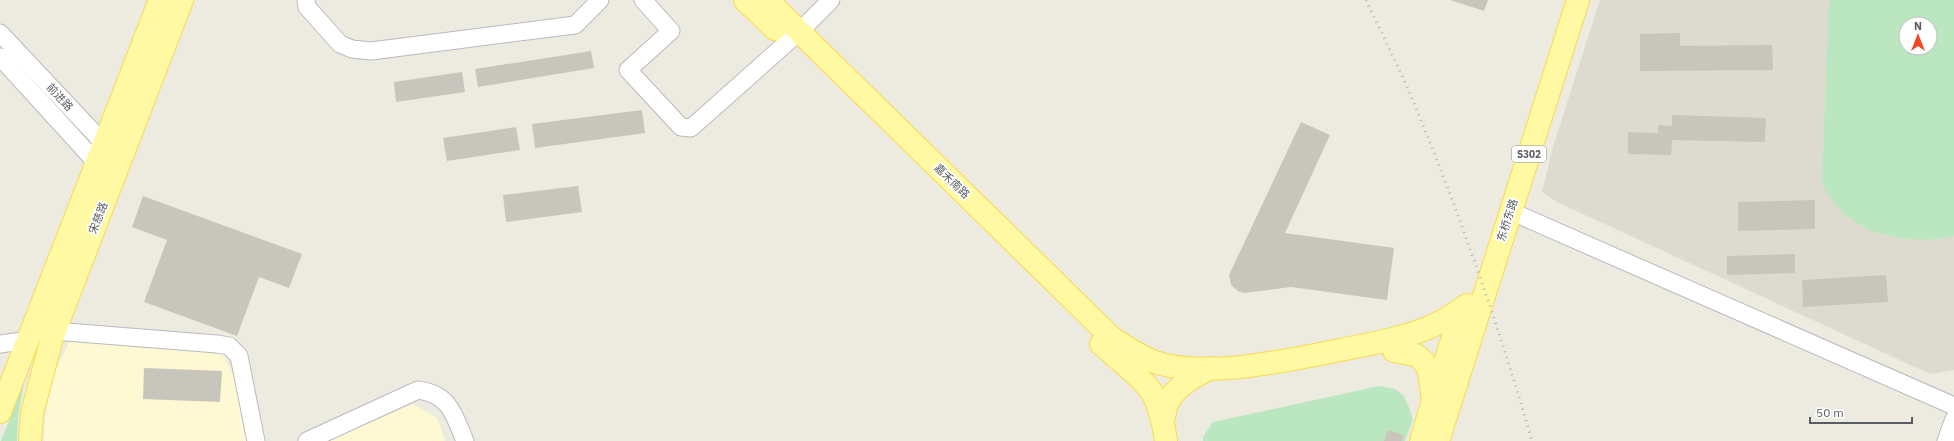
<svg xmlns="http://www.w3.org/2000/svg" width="1954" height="441" viewBox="0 0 1954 441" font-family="'IBM Plex Sans','Noto Sans SC',sans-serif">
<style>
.commercial{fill:#fff9d3}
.education{fill:#dddbcf;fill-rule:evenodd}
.green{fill:#bae7bf;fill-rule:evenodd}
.building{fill:#c8c5bd}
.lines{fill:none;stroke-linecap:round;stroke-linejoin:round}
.minor-casing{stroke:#b8bac0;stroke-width:19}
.major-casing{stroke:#f9da4d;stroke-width:24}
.minor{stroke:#fff;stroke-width:17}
.major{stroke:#fff9a3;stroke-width:22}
.rail{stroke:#b4b5b5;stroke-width:3;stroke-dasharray:1 5;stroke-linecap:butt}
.labels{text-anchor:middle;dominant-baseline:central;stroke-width:3.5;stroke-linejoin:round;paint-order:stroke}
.shield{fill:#fff;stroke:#8b8d91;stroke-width:1}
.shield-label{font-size:10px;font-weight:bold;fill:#595c62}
.street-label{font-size:11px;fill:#595c62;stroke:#fff}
</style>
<rect width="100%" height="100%" fill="#edebe0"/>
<g class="commercial">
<path d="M70,341L221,350L235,379L246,441H44L45,416L55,371Z"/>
<path d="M413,404L437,418L445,441H328Z"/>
</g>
<path class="education" d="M1600,0H1954V370L1930,374L1557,202L1542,192L1552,150ZM1906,24H1930V48H1906Z"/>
<g class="green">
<path d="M1829,0H1954V236C1905,247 1842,233 1822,182ZM1906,24H1930V48H1906Z"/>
<path d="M24,383L18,416L17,441H1Z"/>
<path d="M1379,386L1395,389L1403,395L1408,405L1413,419L1405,441H1203V437L1213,422Z"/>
</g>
<g class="building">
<path d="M1450,0H1488L1484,11Z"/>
<path d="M1680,33V46L1772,45L1773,70L1640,71V34Z"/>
<path d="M591,51L594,68L478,87L475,69Z"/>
<path d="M462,72L465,92L396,102L394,82Z"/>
<path d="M642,110L645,133L535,148L532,124Z"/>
<path d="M1672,115L1766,118L1765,142L1672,140L1671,155L1628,154V132L1658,133V125L1672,126Z"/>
<path d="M1301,122L1330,135L1285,233L1394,248L1387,300L1291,287L1244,293L1238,291L1231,285L1229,275Z"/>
<path d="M516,127L520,150L447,161L443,138Z"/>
<path d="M578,186L582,212L506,222L503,195Z"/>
<path d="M143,196L302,254L289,288L259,277L237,336L144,302L167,240L132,227Z"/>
<path d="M1815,200V229L1738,231V202Z"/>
<path d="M1795,254V273L1727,275V256Z"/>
<path d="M1886,275L1888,302L1803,307L1802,280Z"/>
<path d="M144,368L222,371L220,402L143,399Z"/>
<path d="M1388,430L1404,435L1402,441H1384Z"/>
</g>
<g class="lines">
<defs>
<g id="minor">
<path d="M306,0L307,7L340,44L352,49L371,51L575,25L600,0"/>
<path d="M643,0L671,31L628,70L681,127L691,128L799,32L831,0"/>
<path d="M0,33L111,151"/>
<path d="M0,57L104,171"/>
<path d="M1510,211L1954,406"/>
<path d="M54,331L217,344L229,346L239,356L256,441"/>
<path d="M0,344L28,340"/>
<path d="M307,441L418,390C450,394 454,415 465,441"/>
<path d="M1946,441L1954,419"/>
</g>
<g id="major">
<path d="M745,0L775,29"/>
<path d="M767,0L1112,338C1131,350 1149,363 1171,366C1223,375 1289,360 1340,350C1369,344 1400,339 1428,328C1442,322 1454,315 1467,305"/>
<path d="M1101,344C1115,357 1146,380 1154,396C1160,410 1164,426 1166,441"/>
<path d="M1394,351L1416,355L1424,362L1429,371L1433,401L1421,441"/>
<path d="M1433,401L1455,330L1466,306"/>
<path d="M0,412L160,0"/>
<path d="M1163,423C1164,417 1165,410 1167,404C1175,386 1195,376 1211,368"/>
<path d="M30,441L32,413L52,338L182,0"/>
<path d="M1438,441L1578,0"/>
</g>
</defs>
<use href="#minor" class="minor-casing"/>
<use href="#major" class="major-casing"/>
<use href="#minor" class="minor"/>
<use href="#major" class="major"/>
<path class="rail" d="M1366,0C1382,34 1399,67 1413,101C1459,211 1499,327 1532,441"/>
</g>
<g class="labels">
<rect class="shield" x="1512" y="146" width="34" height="16" rx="3"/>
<g class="shield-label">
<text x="1529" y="154">S302</text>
</g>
<g class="street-label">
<text transform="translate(60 97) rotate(47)">前进路</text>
<text transform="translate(952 181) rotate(44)">嘉禾南路</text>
<text transform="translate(98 218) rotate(-69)">宋慈路</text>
<text transform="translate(1507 220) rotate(-72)">东桥东路</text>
</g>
</g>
<g transform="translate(1918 36)"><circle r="19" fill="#ffffff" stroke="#bdbec0"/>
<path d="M0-3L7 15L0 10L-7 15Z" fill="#f34620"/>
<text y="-6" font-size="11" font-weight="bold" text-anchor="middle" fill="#595c62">N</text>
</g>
<path d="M1810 417v6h102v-6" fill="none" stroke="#595c62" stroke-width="2"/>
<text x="1816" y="417" font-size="12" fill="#595c62" stroke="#ffffff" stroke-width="3" paint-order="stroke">50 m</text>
</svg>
